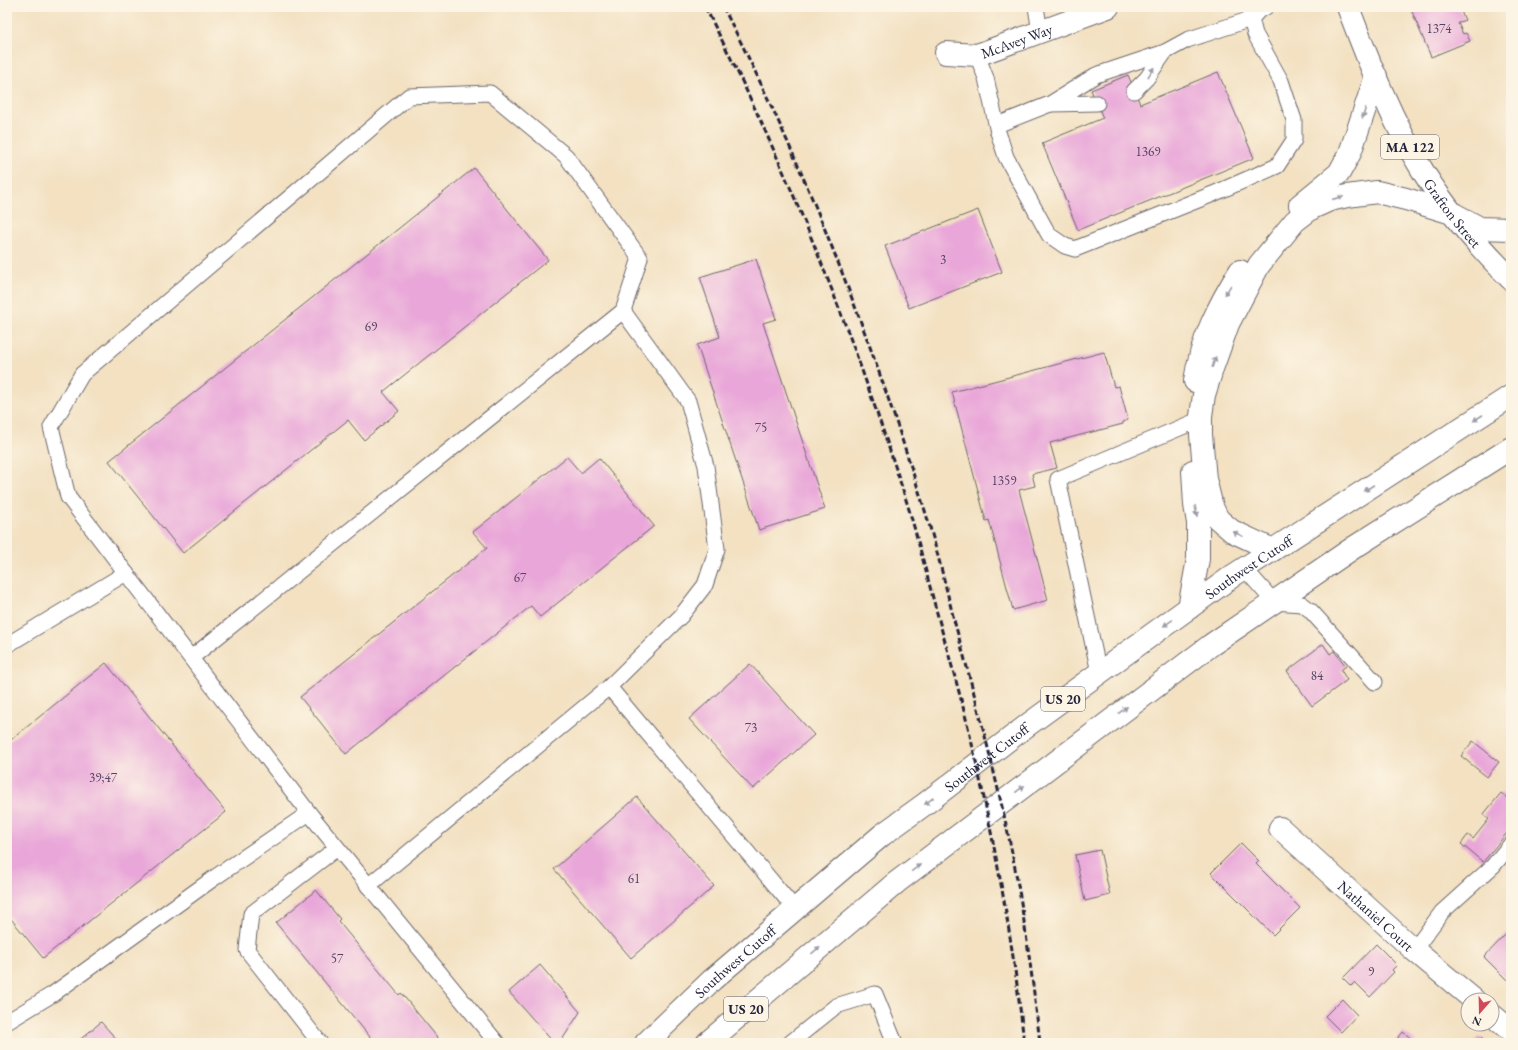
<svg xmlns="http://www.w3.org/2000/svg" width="1518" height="1050" viewBox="0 0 1518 1050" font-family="'EB Garamond',serif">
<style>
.building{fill:#e9a7d9}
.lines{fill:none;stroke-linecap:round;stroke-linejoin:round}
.service-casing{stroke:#6b656a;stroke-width:17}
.minor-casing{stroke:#6b656a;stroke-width:24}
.primary-casing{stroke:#6b656a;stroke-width:24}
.trunk-casing{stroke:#6b656a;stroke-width:24}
.service{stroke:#fff;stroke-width:15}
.minor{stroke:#fff;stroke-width:22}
.primary{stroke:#fff;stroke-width:22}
.trunk{stroke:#fff;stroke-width:22}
.rail{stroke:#22223b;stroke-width:3;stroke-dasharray:6 3;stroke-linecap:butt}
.oneway{fill:#9c9ca7}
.labels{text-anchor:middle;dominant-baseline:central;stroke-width:3;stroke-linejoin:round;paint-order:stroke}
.number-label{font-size:13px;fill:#544362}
.shield{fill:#fcf5e5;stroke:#63616e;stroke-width:1}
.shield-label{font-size:14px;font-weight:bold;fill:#22223b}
.street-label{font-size:15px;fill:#22223b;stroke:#fcf5e5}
</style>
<rect width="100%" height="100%" fill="#fcf5e5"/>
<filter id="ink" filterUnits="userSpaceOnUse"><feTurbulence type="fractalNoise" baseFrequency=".025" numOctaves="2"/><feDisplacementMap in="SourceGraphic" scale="8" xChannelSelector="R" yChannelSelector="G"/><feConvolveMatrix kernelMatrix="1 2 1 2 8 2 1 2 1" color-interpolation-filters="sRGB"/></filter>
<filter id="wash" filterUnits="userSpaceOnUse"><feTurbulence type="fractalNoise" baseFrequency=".012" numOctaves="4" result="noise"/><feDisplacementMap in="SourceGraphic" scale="16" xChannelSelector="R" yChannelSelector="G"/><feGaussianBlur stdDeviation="0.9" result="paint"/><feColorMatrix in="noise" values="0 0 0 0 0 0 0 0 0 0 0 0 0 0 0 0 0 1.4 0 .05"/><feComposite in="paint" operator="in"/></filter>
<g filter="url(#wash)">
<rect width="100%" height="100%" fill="#f3e1c2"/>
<g id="blocks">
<g class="building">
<path d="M1410,7H1459L1465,20L1458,23L1463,34L1466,33L1470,41L1431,57Z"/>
<path d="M1218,72L1254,158L1078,230L1042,143L1103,118L1091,90L1128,75L1140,104Z"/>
<path d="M474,168L548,260L383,392L399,411L364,440L348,420L183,553L109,461Z"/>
<path d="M978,210L1002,272L909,308L885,246Z"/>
<path d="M756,259L776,319L763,323L825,509L759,530L697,345L720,337L700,277Z"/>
<path d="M1104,352L1114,387L1119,386L1128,420L1123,422V424L1050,443L1057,468L1032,474L1035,486L1019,490L1048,600L1013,610L989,520L986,521L952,392Z"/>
<path d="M567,457L581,473L599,458L654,526L540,617L531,606L346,754L300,697L487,548L473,532Z"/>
<path d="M1323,644L1330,654L1334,651L1346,666L1341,670L1347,680L1312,706L1287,671Z"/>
<path d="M106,663L226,812L43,958L7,914V743Z"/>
<path d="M750,664L814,735L753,789L689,719Z"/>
<path d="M1473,741L1499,762L1487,777L1461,756Z"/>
<path d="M1501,793L1511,801V828L1483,862L1461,844L1468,835L1473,839L1489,819L1483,815Z"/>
<path d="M637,797L714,886L631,958L554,869Z"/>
<path d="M1241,843L1259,861L1256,864L1300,908L1273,935L1211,873Z"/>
<path d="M1100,850L1110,895L1085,901L1075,855Z"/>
<path d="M316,890L340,919L338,921L399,995L401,993L442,1043H375L276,923Z"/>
<path d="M1508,932L1511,935V984L1484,957Z"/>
<path d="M1376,944L1397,965L1392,970L1394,972L1370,997L1355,982L1351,986L1343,978Z"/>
<path d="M540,965L580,1012L560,1043H554L509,992Z"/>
<path d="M1342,999L1357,1015L1341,1032L1325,1016Z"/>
<path d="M101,1022L120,1043H76Z"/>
<path d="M1403,1032L1417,1043H1394Z"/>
<path d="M1480,1036L1487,1043H1474Z"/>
</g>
</g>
</g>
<g filter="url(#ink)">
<use href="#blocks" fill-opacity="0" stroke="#6b656a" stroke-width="1"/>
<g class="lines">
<defs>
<g id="service">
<path d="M1036,7L1040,32"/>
<path d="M977,55L986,78L998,132L1006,157L1049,235L1065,246L1075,249L1213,194L1277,166L1294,140V120L1281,81L1255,34L1251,19L1259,10L1266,7"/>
<path d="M1134,91L1147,78L1165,52"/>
<path d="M1051,104L1097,103"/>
<path d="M997,125L1050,104L1096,75L1165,52L1187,40L1251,19"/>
<path d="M1244,568L1274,602L1302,604L1310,610L1375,682"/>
<path d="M7,645L126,573"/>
<path d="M191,658L623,311L640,258L566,156L490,93L409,96L82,374L51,427L68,497L309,813L497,1043"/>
<path d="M1099,673L1058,479L1201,419"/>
<path d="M609,687L681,616L705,585L717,549L706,466L688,401L623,311"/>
<path d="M368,886L609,687L795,909"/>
<path d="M1414,950L1442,912L1493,866L1511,844"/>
<path d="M7,1022L53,994L214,878L309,813"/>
<path d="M320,1043L247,950L251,914L337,848"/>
<path d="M790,1043L836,1006L875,994L895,1043"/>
</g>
<g id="minor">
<path id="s1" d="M946,53L977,55L1108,7"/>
<path id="s2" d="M1280,828L1414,950L1474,1000"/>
<path d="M1492,1015L1511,1031"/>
</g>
<g id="primary">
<path id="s3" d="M646,1043L712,980L882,835L925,804L1029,724L1234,575L1511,396"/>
<path d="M707,1043L897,882L1211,645L1353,548L1511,448"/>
</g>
<g id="trunk">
<path id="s4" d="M1348,7C1369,63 1392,122 1424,173C1448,212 1479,247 1511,279"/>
<path d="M1300,205L1339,173L1350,153L1376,76"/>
<path d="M1195,381C1201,341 1218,306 1240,271"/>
<path d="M1273,550L1232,531L1218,519L1212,507L1205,479L1201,435V416L1204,395L1213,366L1228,324L1259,265L1295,221L1312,208L1330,200L1347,196L1377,192L1406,199L1452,213L1480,228L1511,229"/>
<path d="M1189,608L1198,559V523L1195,505L1193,471"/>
</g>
</defs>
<use href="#service" class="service-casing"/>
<use href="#minor" class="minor-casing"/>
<use href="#primary" class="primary-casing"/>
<use href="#trunk" class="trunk-casing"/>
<use href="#service" class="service"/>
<use href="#minor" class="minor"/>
<use href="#primary" class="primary"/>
<use href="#trunk" class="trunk"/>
<g class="rail">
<path d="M705,7C787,165 853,334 907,503C919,542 928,581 939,620C949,657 960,693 969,731C993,834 1013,938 1024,1043"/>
<path d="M723,7C804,164 868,330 921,498C934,538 944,579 954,620C974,692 993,764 1009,838C1023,905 1032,974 1040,1043"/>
</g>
</g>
<defs><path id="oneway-solid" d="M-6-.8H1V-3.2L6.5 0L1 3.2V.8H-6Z"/></defs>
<g class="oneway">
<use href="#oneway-solid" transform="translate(1151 72) rotate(-58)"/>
<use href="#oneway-solid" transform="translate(1364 113) rotate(107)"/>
<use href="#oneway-solid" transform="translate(1338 198) rotate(-13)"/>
<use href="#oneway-solid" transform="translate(1228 290) rotate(121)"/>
<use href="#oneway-solid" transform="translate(1214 362) rotate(-71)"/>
<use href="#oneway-solid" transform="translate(1478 418) rotate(147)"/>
<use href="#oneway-solid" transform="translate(1369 488) rotate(147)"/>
<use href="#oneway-solid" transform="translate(1196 511) rotate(80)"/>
<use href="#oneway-solid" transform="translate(1238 534) rotate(-154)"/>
<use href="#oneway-solid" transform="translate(1168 623) rotate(145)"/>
<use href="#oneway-solid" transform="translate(1123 710) rotate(-37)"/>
<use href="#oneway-solid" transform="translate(1020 789) rotate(-37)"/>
<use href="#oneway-solid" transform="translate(929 801) rotate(142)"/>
<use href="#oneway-solid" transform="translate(916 868) rotate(-37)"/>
<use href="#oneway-solid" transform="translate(816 950) rotate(-40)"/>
</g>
</g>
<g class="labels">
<g class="number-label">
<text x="1439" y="28">1374</text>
<text x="1148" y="151">1369</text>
<text x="943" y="259">3</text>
<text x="371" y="326">69</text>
<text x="761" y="427">75</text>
<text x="1004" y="480">1359</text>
<text x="520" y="577">67</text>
<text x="1317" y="675">84</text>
<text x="751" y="727">73</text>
<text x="103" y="777">39;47</text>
<text x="634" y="878">61</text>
<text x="337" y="958">57</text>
<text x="1371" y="971">9</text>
</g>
<g class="shield">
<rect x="1381" y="135" width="58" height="24" rx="3"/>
<rect x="1041" y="687" width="44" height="24" rx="3"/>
<rect x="724" y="997" width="44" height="24" rx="3"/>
</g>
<g class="shield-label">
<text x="1410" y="147">MA 122</text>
<text x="1063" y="699">US 20</text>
<text x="746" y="1009">US 20</text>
</g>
<g class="street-label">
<text stroke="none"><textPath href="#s1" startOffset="73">McAvey Way</textPath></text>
<text stroke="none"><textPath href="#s4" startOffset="232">Grafton Street</textPath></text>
<text stroke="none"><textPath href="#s3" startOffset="769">Southwest Cutoff</textPath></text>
<text stroke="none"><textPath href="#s3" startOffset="445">Southwest Cutoff</textPath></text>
<text stroke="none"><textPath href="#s2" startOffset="130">Nathaniel Court</textPath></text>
<text stroke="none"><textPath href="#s3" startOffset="121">Southwest Cutoff</textPath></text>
</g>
</g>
<rect width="1518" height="1050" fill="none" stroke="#fcf5e5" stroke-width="24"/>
<g transform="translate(1480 1012) rotate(200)"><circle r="19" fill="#fcf5e5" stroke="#a5a1a1"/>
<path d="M0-3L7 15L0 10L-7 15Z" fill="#d1495b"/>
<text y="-6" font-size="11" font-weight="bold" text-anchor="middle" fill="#22223b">N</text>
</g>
</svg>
